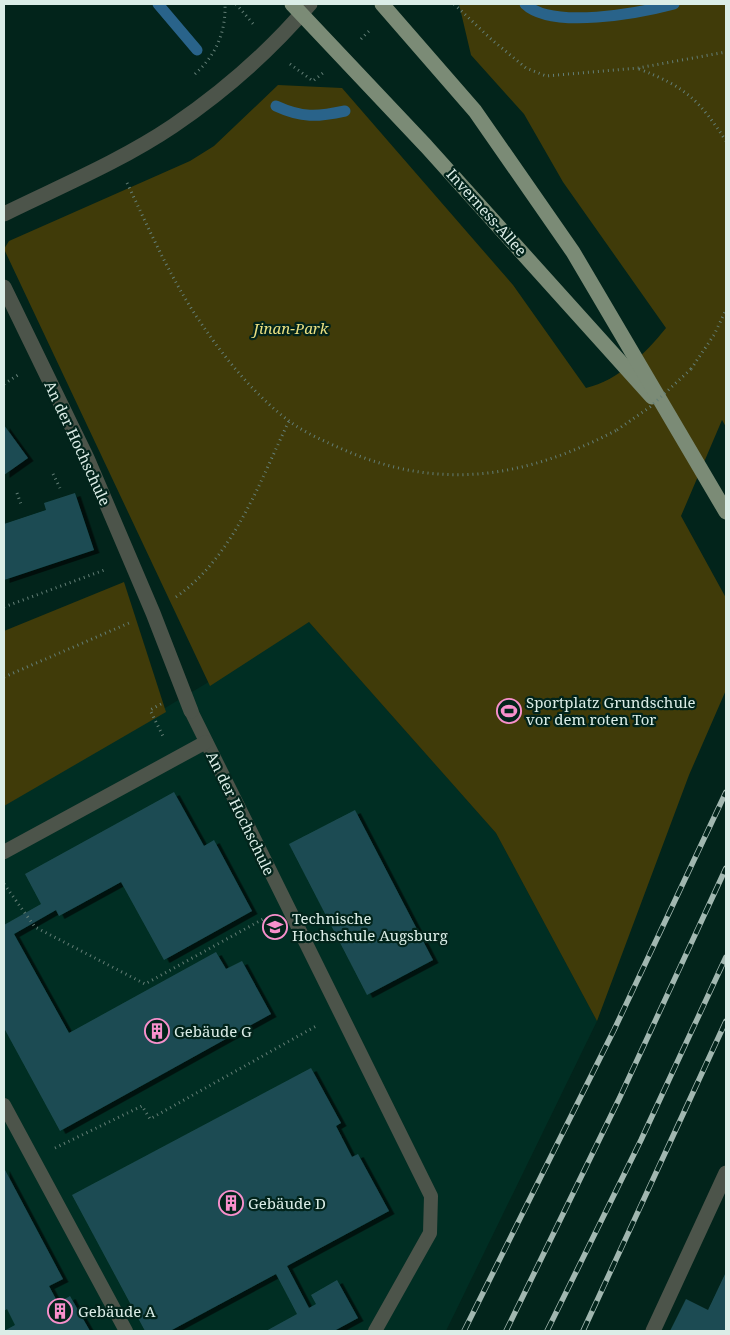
<svg xmlns="http://www.w3.org/2000/svg" width="730" height="1335" viewBox="0 0 730 1335" font-family="'Noto Serif',serif">
<style>
.built{fill:#002e23}
.green{fill:#403b09}
.lines{fill:none;stroke-linecap:round;stroke-linejoin:round}
.stream{stroke:#29638a;stroke-width:11}
.building{fill:#1d4c52;filter:url(#shadow)}
.path{stroke:#637e76;stroke-width:3;stroke-dasharray:1 4;stroke-linecap:butt}
.lane{stroke:#4c544a;stroke-width:14}
.street{stroke:#4c544a;stroke-width:15}
.primary{stroke:#7b8b76;stroke-width:15}
.rail-casing{stroke:#a1b7b0;stroke-width:5.5}
.rail{stroke:#02241b;stroke-width:4;stroke-dasharray:11;stroke-linecap:butt}
.path-bridge{stroke:#637e76;stroke-width:3;stroke-dasharray:1 4;stroke-linecap:butt}
.labels{text-anchor:middle;dominant-baseline:central;stroke-width:4.5;stroke-linejoin:round;paint-order:stroke}
.street-label{font-size:15px;fill:#dbede7;stroke:#02241b}
.park-label{font-size:15px;font-style:italic;fill:#eae082;stroke:#02241b}
.poi-label{font-size:15px;fill:#dbede7;stroke:#02241b;text-anchor:start}
</style>
<defs>
<filter id="shadow"><feDropShadow dx="5.5" dy="3" stdDeviation="0" flood-color="#0009"/></filter>
</defs>
<rect width="100%" height="100%" fill="#02241b"/>
<path class="built" d="M309,622L496,833L597,1021L446,1331H4V804Z"/>
<g class="green">
<path d="M459,4H726V427L722,420L681,516L726,598V690L689,775L597,1021L496,833L309,622L210,686L4,249L9,241L190,161L214,146L278,85L342,88L513,285L586,388C619,380 645,354 666,328L563,182L524,114L471,55Z"/>
<path d="M124,582L166,712L4,806V631Z"/>
</g>
<g class="lines">
<g class="stream">
<path d="M158,4L197,50"/>
<path d="M525,4C552,30 640,13 674,4"/>
<path d="M276,106C302,118 317,117 345,111"/>
</g>
</g>
<g class="building">
<path d="M4,425L28,458L4,475Z"/>
<path d="M75,493L94,550L4,580V524L46,510L44,503Z"/>
<path d="M174,792L204,846L214,840L252,911L164,960L121,882L59,916L56,910L14,934L69,1033L216,952L226,969L242,961L271,1014L60,1131L4,1028V925L41,904L25,874Z"/>
<path d="M355,810L433,960L367,995L289,844Z"/>
<path d="M311,1068L341,1123L336,1126L352,1157L358,1154L389,1211L287,1266L309,1308L316,1304L311,1295L337,1280L358,1318L334,1331H266L297,1314L276,1274L170,1331H145L72,1195Z"/>
<path d="M4,1168L63,1279L49,1286L58,1303L70,1296L90,1331H4L15,1325L7,1309L4,1311Z"/>
<path d="M726,1272V1331H670L686,1299L708,1310Z"/>
</g>
<g class="lines">
<g class="path">
<path d="M236,4L255,26"/>
<path d="M454,4L491,39L526,68L546,76L638,68L726,52"/>
<path d="M361,39L371,29"/>
<path d="M290,64L313,81L323,73"/>
<path d="M639,69C686,87 699,100 726,141"/>
<path d="M195,74C216,55 226,32 225,4"/>
<path d="M127,183C150,231 172,282 203,326C226,360 256,396 289,421C305,433 324,441 342,449C439,492 525,478 617,430"/>
<path d="M691,369L714,335L726,310"/>
<path d="M4,384L18,375"/>
<path d="M53,474L60,488"/>
<path d="M17,493L22,507"/>
<path d="M176,597C234,556 259,483 289,421"/>
<path d="M4,607L107,569"/>
<path d="M4,677L129,623"/>
<path d="M161,704L150,710L163,736"/>
<path d="M4,884L35,927L145,984L265,918"/>
<path d="M55,1148L142,1106L150,1119L318,1025"/>
</g>
<g class="lane">
<path d="M191,711L431,1196L430,1233L375,1331"/>
<path d="M4,852L206,742"/>
<path d="M4,1105L126,1331"/>
</g>
<g class="street">
<path d="M4,214C61,186 121,161 173,126C223,92 271,50 310,4"/>
<path d="M4,287L87,458L153,613L191,711"/>
<path d="M653,1331L726,1173"/>
</g>
<g class="primary">
<path d="M292,4L426,146L652,397"/>
<path d="M382,4L475,111L573,252L726,512"/>
</g>
<defs>
<g id="rail">
<path d="M464,1331L614,1030L726,792"/>
<path d="M506,1331L620,1097L726,868"/>
<path d="M547,1331L641,1140L726,957"/>
<path d="M583,1331L726,1021"/>
</g>
</defs>
<use href="#rail" class="rail-casing"/>
<use href="#rail" class="rail"/>
<path class="path-bridge" d="M617,430L650,407L691,369"/>
</g>
<defs>
<symbol id="stadium-ring" viewBox="-11 -11 22 22"><circle r="9.5" fill="#02241b" stroke="#f890cc" stroke-width="1.5"/><path d="M0-5a6.5 5 0 1 0 0 10a6.5 5 0 1 0 0-10ZM-3.5-1.8h7v3.6h-7Z" fill="#f890cc"/></symbol>
<symbol id="university-ring" viewBox="-11 -11 22 22"><circle r="9.5" fill="#02241b" stroke="#f890cc" stroke-width="1.5"/><path d="M0-5L7-2L0 1L-7-2ZM-4 1L0 2.5L4 1V4Q0 6-4 4Z" fill="#f890cc"/></symbol>
<symbol id="building-ring" viewBox="-11 -11 22 22"><circle r="9.5" fill="#02241b" stroke="#f890cc" stroke-width="1.5"/><path d="M-4-6H4V6H1V3H-1V6H-4ZM-2.5-4.3h1.7v1.8h-1.7ZM.8-4.3h1.7v1.8H.8ZM-2.5-1h1.7V.8h-1.7ZM.8-1h1.7V.8H.8Z" fill="#f890cc"/></symbol>
</defs>
<g fill-rule="evenodd">
<use href="#stadium-ring" x="495" y="697" width="28" height="28"/>
<use href="#university-ring" x="261" y="913" width="28" height="28"/>
<use href="#building-ring" x="143" y="1017" width="28" height="28"/>
<use href="#building-ring" x="217" y="1189" width="28" height="28"/>
<use href="#building-ring" x="46" y="1297" width="28" height="28"/>
</g>
<g class="labels">
<g class="street-label">
<text transform="translate(487 212) rotate(48)">Inverness-Allee</text>
<text transform="translate(78 443) rotate(65)">An der Hochschule</text>
<text transform="translate(241 813) rotate(64)">An der Hochschule</text>
</g>
<g class="park-label">
<text x="291" y="328">Jinan-Park</text>
</g>
<g class="poi-label">
<text x="526" y="702">Sportplatz Grundschule<tspan x="526" dy="17">vor dem roten Tor</tspan></text>
<text x="292" y="918">Technische<tspan x="292" dy="17">Hochschule Augsburg</tspan></text>
<text x="174" y="1031">Gebäude G</text>
<text x="248" y="1203">Gebäude D</text>
<text x="78" y="1311">Gebäude A</text>
</g>
</g>
<rect width="730" height="1335" fill="none" stroke="#dbede7" stroke-width="10"/>
</svg>
